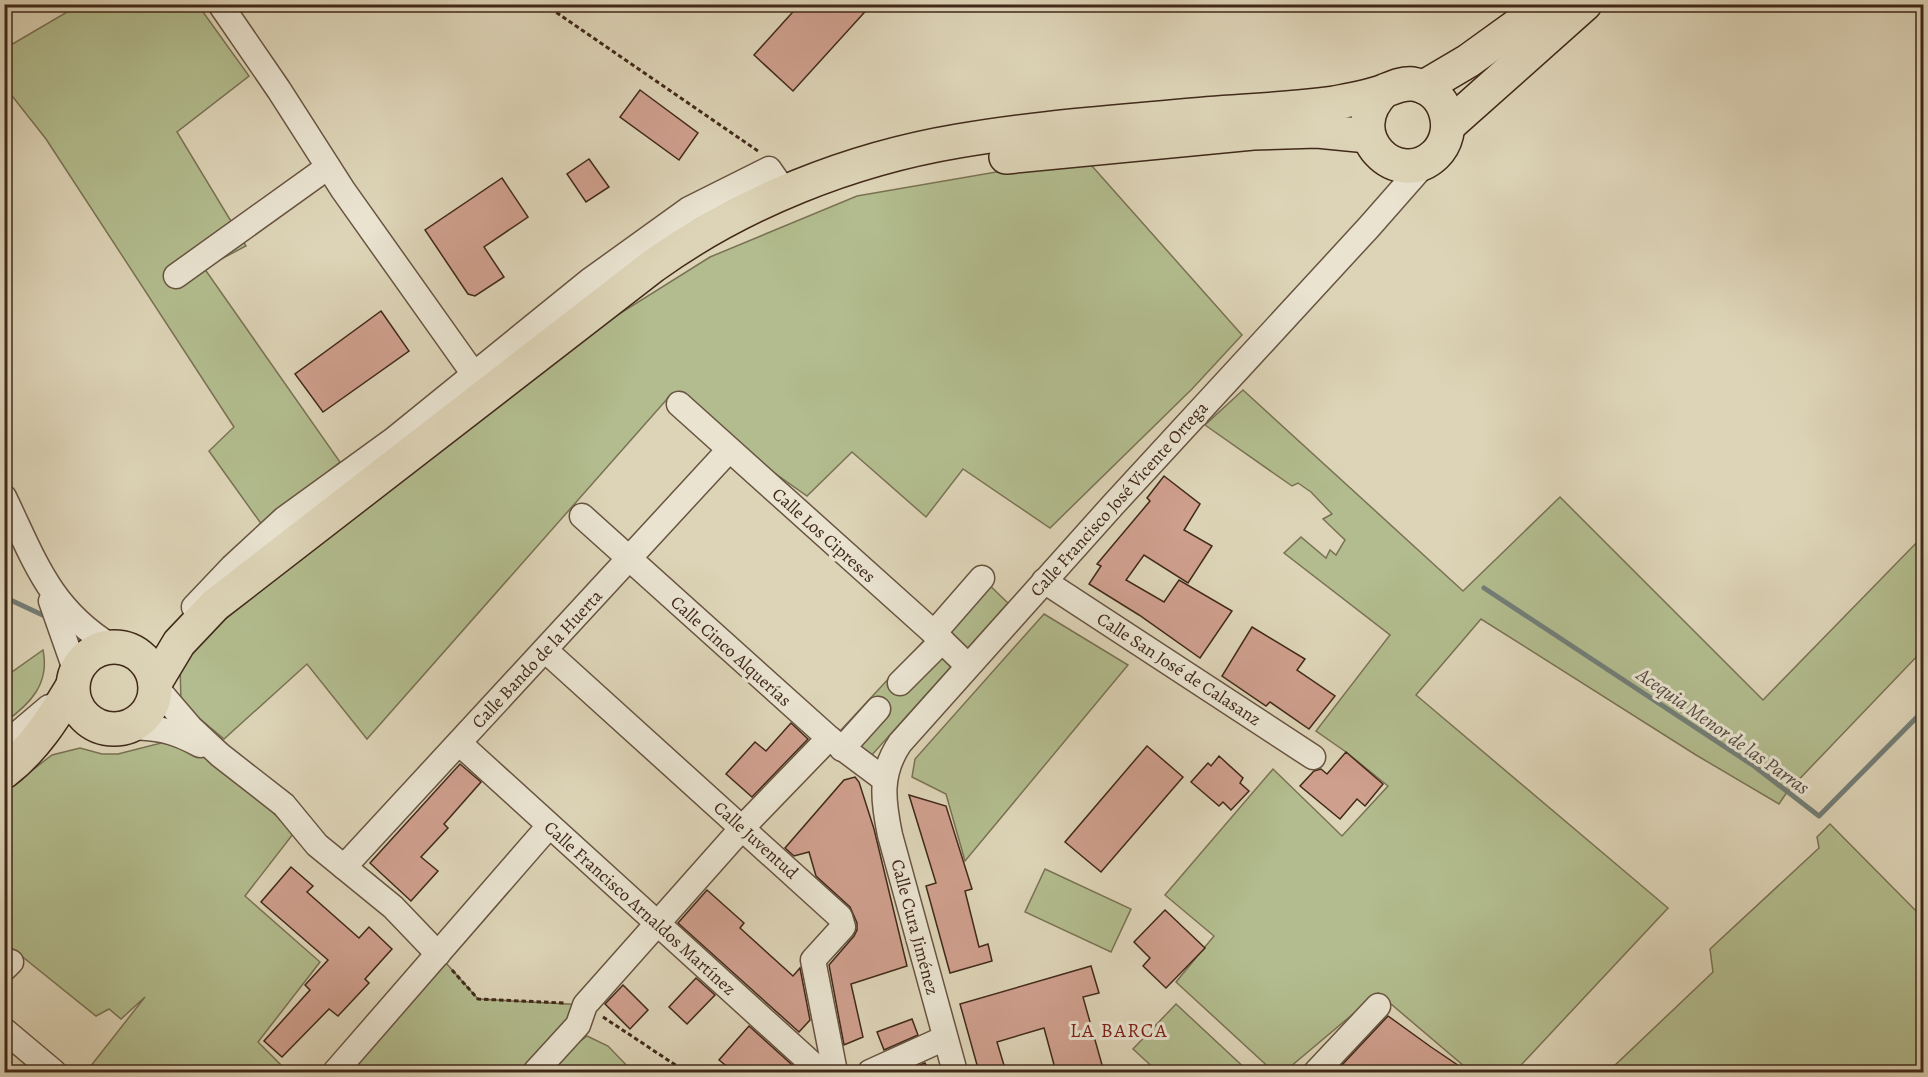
<svg xmlns="http://www.w3.org/2000/svg" width="1928" height="1077" viewBox="0 0 1928 1077" font-family="Alegreya,serif">
<style>
.green{fill:#b2bc8e;stroke:#7a7254;stroke-width:1.5}
.lines{fill:none;stroke-linecap:round;stroke-linejoin:round}
.stream{stroke:#737e77;stroke-width:5}
.building{fill:#cf9f8d;stroke:#41291a;stroke-width:1.5}
.minor-casing{stroke:#685441;stroke-width:27}
.highway-casing{stroke:#41291a;stroke-width:36}
.path{stroke:#41291a;stroke-width:3;stroke-dasharray:4.5 3;stroke-linecap:butt}
.minor{stroke:#e9e3d0;stroke-width:24}
.highway{stroke:#ddd4b7;stroke-width:33}
.labels{text-anchor:middle;dominant-baseline:central;stroke-width:6;stroke-linejoin:round;paint-order:stroke}
.street-label{font-size:18px;fill:#41291a;stroke:#e9e3d0}
.water-label{font-size:20px;font-style:italic;fill:#564c41;stroke:#e9e3d0}
.neighbourhood-label{font-size:20px;letter-spacing:1.5px;fill:#7a1f14;stroke:#e9e3d0}
</style>
<rect width="100%" height="100%" fill="#ddd4b7"/>
<filter id="stains"><feTurbulence type="fractalNoise" baseFrequency=".00333" numOctaves="4"/><feColorMatrix values="0 0 0 0 .2 0 0 0 0 .09 0 0 0 0 .02 0 0 0 .5 -.17"/></filter>
<radialGradient id="worn" r=".72"><stop offset=".6" stop-color="#630" stop-opacity="0"/><stop offset="1" stop-color="#630" stop-opacity=".3"/></radialGradient>
<g class="green">
<path d="M79,5H198L249,76L177,132L246,246L204,268L340,462L262,525L209,451L234,427L46,139L5,87L4,49Z"/>
<path d="M1084,157L1242,335L1192,389L1050,528L963,469L926,517L852,452L807,496L668,398L367,739L307,664L224,739L181,703L180,663L201,638L603,324L710,257L857,196Z"/>
<path d="M1243,390L1463,591L1560,497L1763,700L1923,536V650L1787,792L1779,804L1696,755L1481,619L1416,695L1668,908L1522,1064L1512,1072H1471L1378,993L1284,1072H1274L1176,982L1214,936L1165,895L1273,769L1342,836L1388,786L1346,752L1316,731L1390,635L1284,553L1301,537L1326,558L1330,550L1336,555L1345,540L1323,519L1332,514L1311,492L1298,483L1292,486L1205,425Z"/>
<path d="M982,578L1008,603L871,756L841,730Z"/>
<path d="M1044,614L1128,665L965,861L946,794L912,777L915,759Z"/>
<path d="M43,650C50,684 30,704 5,722V677Z"/>
<path d="M161,743L192,749L254,792L293,834L245,896L320,962L258,1042L288,1072H86L145,997L121,1019L109,1009L96,1016L9,946L5,950V791L52,755L80,748L102,754H118Z"/>
<path d="M1830,824L1923,918V1067L1918,1072H1610L1611,1069L1713,972L1710,949L1819,848L1817,837Z"/>
<path d="M1045,869L1131,909L1111,952L1025,912Z"/>
<path d="M438,954L478,999L585,1005L535,1072H337Z"/>
<path d="M1176,1004L1249,1072H1158L1133,1049Z"/>
<path d="M587,1036L608,1046L633,1072H547L560,1057Z"/>
</g>
<g class="lines">
<g class="stream">
<path d="M1484,588L1754,766L1819,816L1924,710"/>
<path d="M4,597L49,618"/>
</g>
</g>
<g class="building">
<path d="M800,4H872L793,91L754,55Z"/>
<path d="M640,90L698,133L679,160L620,117Z"/>
<path d="M589,159L609,187L586,202L567,174Z"/>
<path d="M502,178L528,217L484,247L504,277L475,296L468,294L425,230Z"/>
<path d="M381,311L409,351L323,412L295,374Z"/>
<path d="M1164,476L1200,504L1184,530L1212,546L1188,583L1144,555L1126,580L1164,602L1179,580L1232,611L1200,658L1139,615L1089,584L1101,566L1097,564L1150,501L1147,498Z"/>
<path d="M1252,627L1305,659L1297,670L1335,696L1309,729L1270,702L1266,706L1222,676Z"/>
<path d="M791,723L808,739L752,797L726,774L755,742L766,751Z"/>
<path d="M1147,746L1183,777L1101,872L1065,842Z"/>
<path d="M1346,752L1383,784L1365,806L1357,799L1340,819L1300,786L1314,771L1321,769L1327,774Z"/>
<path d="M1219,756L1243,778L1240,783L1249,791L1231,810L1223,802L1219,806L1191,782L1208,763L1211,766Z"/>
<path d="M460,764L481,782L444,824L448,828L421,857L438,871L411,901L370,863Z"/>
<path d="M855,777L859,782L874,829L907,966L851,984L863,1037L844,1045L829,965L854,936L857,930V923L850,907L816,876L809,852L794,856L785,848L844,780Z"/>
<path d="M909,795L946,806L972,889L965,891L979,947L988,944L992,961L950,973L926,886L936,883Z"/>
<path d="M291,867L313,886L307,892L359,938L369,927L392,949L365,979L369,983L338,1016L329,1009L282,1057L264,1041L310,990L305,985L328,960L261,902Z"/>
<path d="M707,890L744,923L740,928L793,976L800,968L810,1020L799,1032L678,923Z"/>
<path d="M1165,910L1205,948L1166,988L1143,966L1150,958L1134,942Z"/>
<path d="M1091,966L1099,993L1083,997L1104,1072H1056L1044,1028L997,1042L1006,1072H979L960,1004Z"/>
<path d="M696,978L715,995L687,1024L669,1007Z"/>
<path d="M623,985L648,1010L630,1029L605,1004Z"/>
<path d="M1388,1016L1431,1047L1468,1072H1349L1341,1066Z"/>
<path d="M912,1019L918,1035L884,1050L877,1032Z"/>
<path d="M749,1026L800,1072H734L719,1060Z"/>
<path d="M925,1063L929,1072H903Z"/>
</g>
<g class="lines">
<defs>
<g id="minor">
<path d="M220,4L279,90L343,190L473,373"/>
<path d="M176,276L328,167"/>
<path d="M679,404L934,633L968,666"/>
<path d="M4,497C34,559 49,608 111,646"/>
<path d="M582,516L829,738L885,780"/>
<path d="M1044,581L1313,757"/>
<path d="M51,601L76,672"/>
<path d="M194,607L232,567L284,519L393,440L589,281L689,209L769,169L785,192"/>
<path d="M934,633L982,578"/>
<path d="M545,650L840,917L843,927L813,960L835,1072"/>
<path d="M900,683L942,641"/>
<path d="M155,686L191,728L220,755L284,805L317,845L393,907L438,954"/>
<path d="M129,727C160,728 172,730 200,745"/>
<path d="M459,743L821,1072"/>
<path d="M4,745L49,707"/>
<path d="M842,749L878,709"/>
<path d="M344,867L729,450"/>
<path d="M4,969L11,962"/>
<path d="M4,1030L54,1072"/>
<path d="M335,1072L549,826"/>
<path d="M535,1072L578,1025L585,1005L743,827L829,738"/>
<path d="M870,1072L945,1038"/>
<path d="M955,1072L890,835C883,801 879,774 900,743L1112,506L1369,227L1427,161"/>
<path d="M1316,1072L1378,1006"/>
</g>
<g id="highway">
<path d="M1424,87L1468,61L1547,4"/>
<path d="M1448,126L1585,4"/>
<path d="M1006,157L1253,133L1317,131L1368,136"/>
<circle cx="114" cy="688" r="41"/>
<path d="M155,683L179,643L215,605L653,266C742,202 851,159 958,141C1032,128 1107,123 1182,116C1232,111 1284,110 1334,103C1350,100 1369,97 1384,91C1394,87 1402,83 1413,84C1447,89 1459,132 1435,155C1398,190 1339,135 1384,91"/>
<path d="M4,772C34,749 53,719 72,687"/>
</g>
</defs>
<use href="#minor" class="minor-casing"/>
<use href="#highway" class="highway-casing"/>
<g class="path">
<path d="M544,4L758,151"/>
<path d="M452,970L478,999L564,1003"/>
<path d="M603,1017L686,1072"/>
</g>
<use href="#minor" class="minor"/>
<use href="#highway" class="highway"/>
</g>
<g class="labels">
<g class="street-label">
<text transform="translate(1119 499) rotate(-48)">Calle Francisco José Vicente Ortega</text>
<text transform="translate(824 535) rotate(42)">Calle Los Cipreses</text>
<text transform="translate(731 651) rotate(42)">Calle Cinco Alquerías</text>
<text transform="translate(537 659) rotate(-47)">Calle Bando de la Huerta</text>
<text transform="translate(1179 669) rotate(33)">Calle San José de Calasanz</text>
<text transform="translate(756 840) rotate(42)">Calle Juventud</text>
<text transform="translate(640 908) rotate(42)">Calle Francisco Arnaldos Martínez</text>
<text transform="translate(915 927) rotate(75)">Calle Cura Jiménez</text>
</g>
<g class="water-label">
<text transform="translate(1723 731) rotate(35)">Acequia Menor de las Parras</text>
</g>
<g class="neighbourhood-label">
<text x="1119" y="1030">LA BARCA</text>
</g>
</g>
<rect width="1928" height="1077" fill="none" stroke="#ddd4b7" stroke-width="24"/>
<rect x="6" y="6" width="1916" height="1065" fill="none" stroke="#41291a" stroke-width="3"/>
<rect x="12" y="12" width="1904" height="1053" fill="none" stroke="#41291a" stroke-width="1.5"/>
<rect width="100%" height="100%" filter="url(#stains)"/>
<rect width="100%" height="100%" fill="url(#worn)"/>
</svg>
